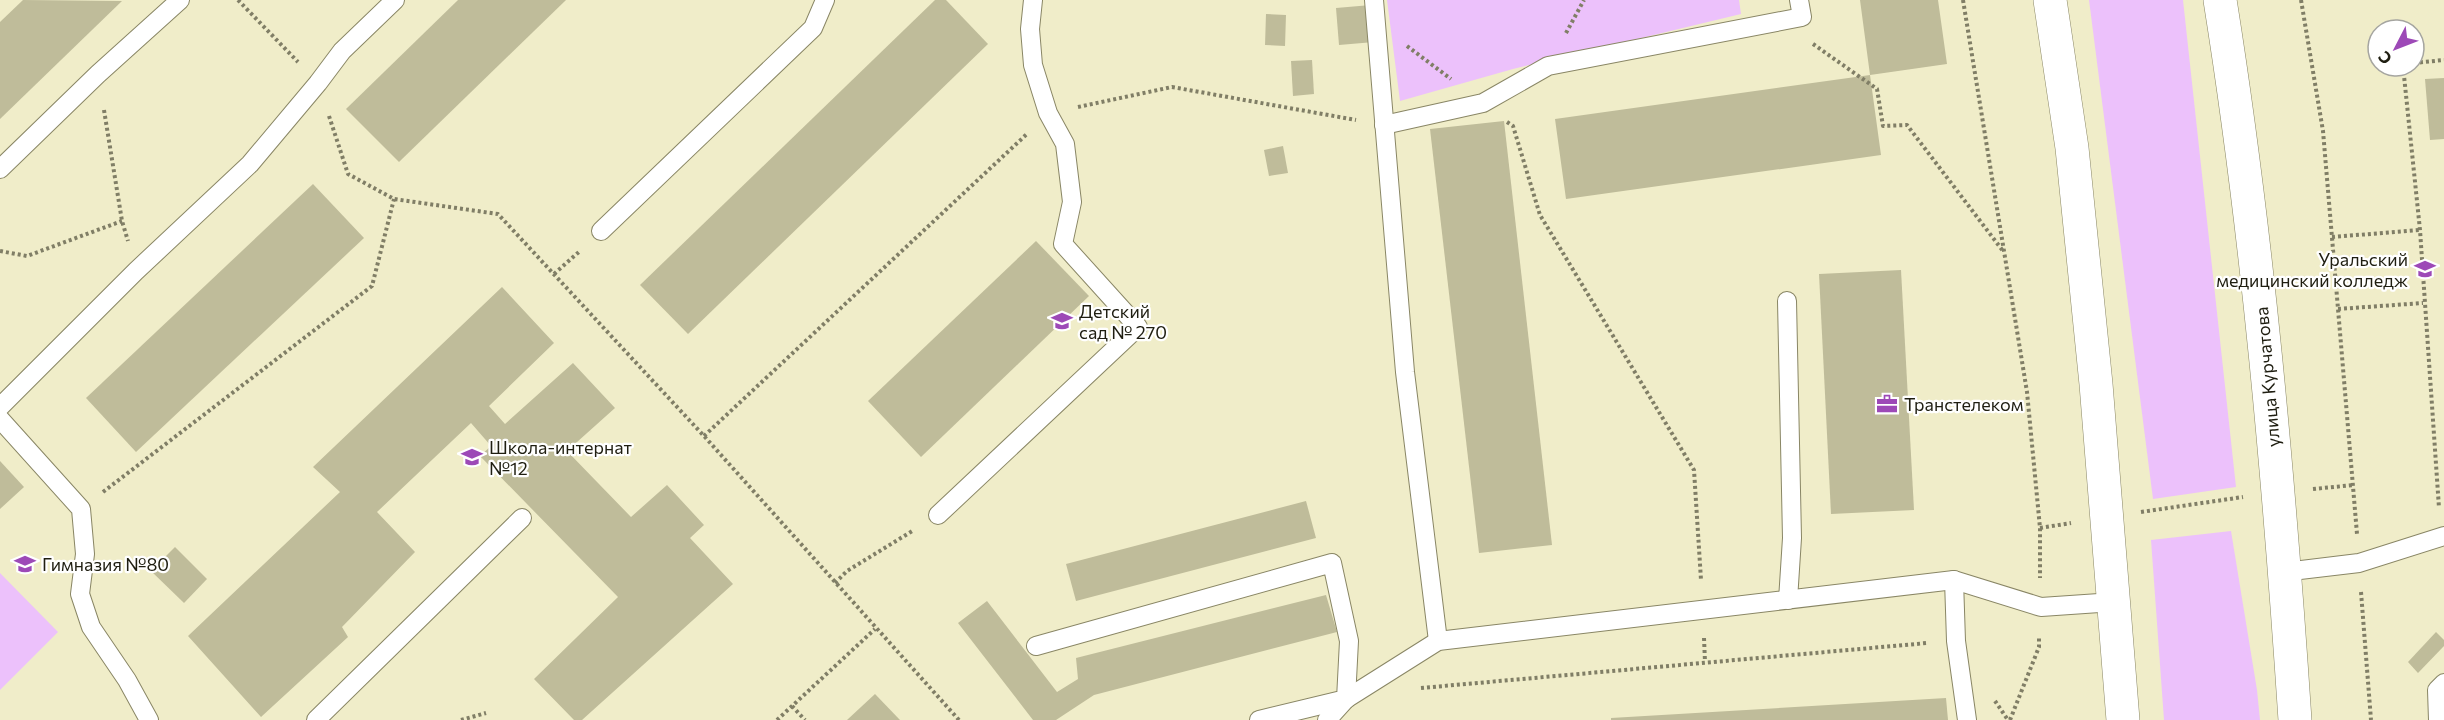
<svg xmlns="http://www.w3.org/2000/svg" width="2444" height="720" viewBox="0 0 2444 720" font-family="Commissioner,sans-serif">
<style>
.green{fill:#ecc1fb}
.building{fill:#bfbc9a}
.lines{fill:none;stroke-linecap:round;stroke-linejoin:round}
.service-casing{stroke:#898665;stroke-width:20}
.primary-casing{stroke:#898665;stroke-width:34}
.path{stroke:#807e66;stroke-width:4;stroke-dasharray:3 3;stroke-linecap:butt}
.service{stroke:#fff;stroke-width:18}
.primary{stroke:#fff;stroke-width:33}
.labels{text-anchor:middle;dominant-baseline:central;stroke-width:4.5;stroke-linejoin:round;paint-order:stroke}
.poi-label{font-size:18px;fill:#1f1e11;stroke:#fff;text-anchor:start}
.street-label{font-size:18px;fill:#1f1e11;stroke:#fff}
</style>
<rect width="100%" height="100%" fill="#f0edc9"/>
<g class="green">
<path d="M1387,0H1739L1741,14L1513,69L1400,101Z"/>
<path d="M2089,0H2183L2236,487L2153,499Z"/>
<path d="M2231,531L2257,690L2260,720H2164L2151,540Z"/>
<path d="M0,573L58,632L0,690Z"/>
</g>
<g class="building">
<path d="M23,0L122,1L0,119V22Z"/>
<path d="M458,0H566L399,162L346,109Z"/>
<path d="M935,0H946L988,44L688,334L640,285Z"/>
<path d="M1860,0H1938L1947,64L1870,75L1881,155L1566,199L1555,119L1870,75Z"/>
<path d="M1371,5L1374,42L1339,45L1336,8Z"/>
<path d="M1266,14L1286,15L1285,46L1265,45Z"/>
<path d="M1312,60L1314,94L1293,96L1291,61Z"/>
<path d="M2444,78V139L2430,140L2425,79Z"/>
<path d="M1504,121L1552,545L1479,553L1430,129Z"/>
<path d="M1283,146L1288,173L1269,176L1264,150Z"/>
<path d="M313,184L364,238L136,452L86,398Z"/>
<path d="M1036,241L1089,296L921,457L868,401Z"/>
<path d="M1901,270L1914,510L1831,514L1819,274Z"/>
<path d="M502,287L554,343L489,406L505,424L573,363L615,408L567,451L631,517L667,485L704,525L690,538L733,584L582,720H574L534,679L618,597L480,456L491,446L471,423L377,512L415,552L342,627L348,637L261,717L188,636L340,492L313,467Z"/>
<path d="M0,461L24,487L0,509Z"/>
<path d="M1306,501L1316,538L1076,601L1066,564Z"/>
<path d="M175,547L207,579L184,603L151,571Z"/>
<path d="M1326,595L1337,632L1094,695L1056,720H1033L958,623L987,601L1057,692L1078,679L1076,658Z"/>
<path d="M2436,632L2444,640V646L2418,673L2408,662Z"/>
<path d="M875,694L900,720H847Z"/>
<path d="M1946,698L1948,720H1611V718Z"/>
</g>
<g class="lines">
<defs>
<g id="service">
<path d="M1374,0L1405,372L1438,641"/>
<path d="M1384,125L1483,103L1548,66L1802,17L1799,0"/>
<path d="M0,169L98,74L180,0"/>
<path d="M601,231L813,28L825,0"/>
<path d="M1787,301L1792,538L1788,600"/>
<path d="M0,407L136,271L250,164L318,83L342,51L395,0"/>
<path d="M0,419L81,509L85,554L80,594L91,627L127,680L149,720"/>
<path d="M938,515L1138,327L1063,244L1072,202L1065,144L1048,113L1033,65L1030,29L1033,0"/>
<path d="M2284,572L2359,563L2444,536"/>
<path d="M1954,580L1956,641L1967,720"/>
<path d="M1036,646L1332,563L1349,641L1346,699L1259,720"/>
<path d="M316,720L522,518"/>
<path d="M1327,720L1346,699L1438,641L1954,580L2041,607L2114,602"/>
<path d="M2438,720L2437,690L2444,683"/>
</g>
<g id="primary">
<path d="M2050,0L2072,148L2096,384L2123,720"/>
<path d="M2220,0C2258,238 2279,480 2295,720"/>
</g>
</defs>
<use href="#service" class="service-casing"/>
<use href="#primary" class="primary-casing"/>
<g class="path">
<path d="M238,0L298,62"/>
<path d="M1963,0L2027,392L2040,528V578"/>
<path d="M2301,0L2323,131L2357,534"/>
<path d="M1566,33L1584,0"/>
<path d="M1813,44L1877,89L1883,126L1907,125L2003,251"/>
<path d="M1407,46L1451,79"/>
<path d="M2414,63L2444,60"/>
<path d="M2403,66L2420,230L2439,508"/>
<path d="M1078,107L1172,87L1356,120"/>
<path d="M104,110L122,221L128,241"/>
<path d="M329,116L348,174L394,199L498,214L704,436L959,720"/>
<path d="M1507,122L1513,126L1540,215L1694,470L1701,580"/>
<path d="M2332,237L2420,230"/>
<path d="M0,251L27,256L122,221"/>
<path d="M554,274L580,251"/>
<path d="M2338,309L2423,303"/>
<path d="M704,436L1028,133"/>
<path d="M2313,489L2354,485"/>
<path d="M103,492L372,286L394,199"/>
<path d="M2141,512L2243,497"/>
<path d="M2040,528L2071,523"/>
<path d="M835,583L847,571L914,530"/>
<path d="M2361,592L2371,720"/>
<path d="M1704,638L1705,662"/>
<path d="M1421,688L1927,643"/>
<path d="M1995,701L2008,720"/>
<path d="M792,706L805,720"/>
<path d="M461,720L486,713"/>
<path d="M777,720L875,629"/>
<path d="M2010,720L2039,647V636"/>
</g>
<use href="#service" class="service"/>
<use href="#primary" class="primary"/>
</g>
<defs>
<symbol id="university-bare" viewBox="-9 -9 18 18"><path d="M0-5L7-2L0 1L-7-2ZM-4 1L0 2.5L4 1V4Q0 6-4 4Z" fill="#9d49b7" stroke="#fff" stroke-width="2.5" paint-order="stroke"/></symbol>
<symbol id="school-bare" viewBox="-9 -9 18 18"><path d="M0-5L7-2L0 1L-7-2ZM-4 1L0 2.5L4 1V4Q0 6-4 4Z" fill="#9d49b7" stroke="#fff" stroke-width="2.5" paint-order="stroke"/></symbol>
<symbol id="office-bare" viewBox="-9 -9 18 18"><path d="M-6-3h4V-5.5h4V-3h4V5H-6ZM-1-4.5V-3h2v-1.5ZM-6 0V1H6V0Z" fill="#9d49b7" stroke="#fff" stroke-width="2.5" paint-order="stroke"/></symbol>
</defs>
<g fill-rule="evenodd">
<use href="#university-bare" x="2410" y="254" width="30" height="30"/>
<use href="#school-bare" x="1047" y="306" width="30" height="30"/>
<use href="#office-bare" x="1872" y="389" width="30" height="30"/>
<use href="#school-bare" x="457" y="442" width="30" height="30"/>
<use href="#school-bare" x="10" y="549" width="30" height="30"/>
</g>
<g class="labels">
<g class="poi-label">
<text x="2408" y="259" text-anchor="end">Уральский<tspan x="2408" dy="21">медицинский колледж</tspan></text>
<text x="1079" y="311">Детский<tspan x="1079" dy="21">сад № 270</tspan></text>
<text x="1904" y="404">Транстелеком</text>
<text x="489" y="447">Школа-интернат<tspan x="489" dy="21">№12</tspan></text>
<text x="42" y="564">Гимназия №80</text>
</g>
<g class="street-label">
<text transform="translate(2267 377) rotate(-95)">улица Курчатова</text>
</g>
</g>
<g transform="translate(2396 48) rotate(228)"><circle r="28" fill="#ffffff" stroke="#a5a5a0" stroke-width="1.5"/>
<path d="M0-4.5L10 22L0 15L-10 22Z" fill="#9d49b7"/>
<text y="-9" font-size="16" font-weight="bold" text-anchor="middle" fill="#1f1e11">С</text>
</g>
</svg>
